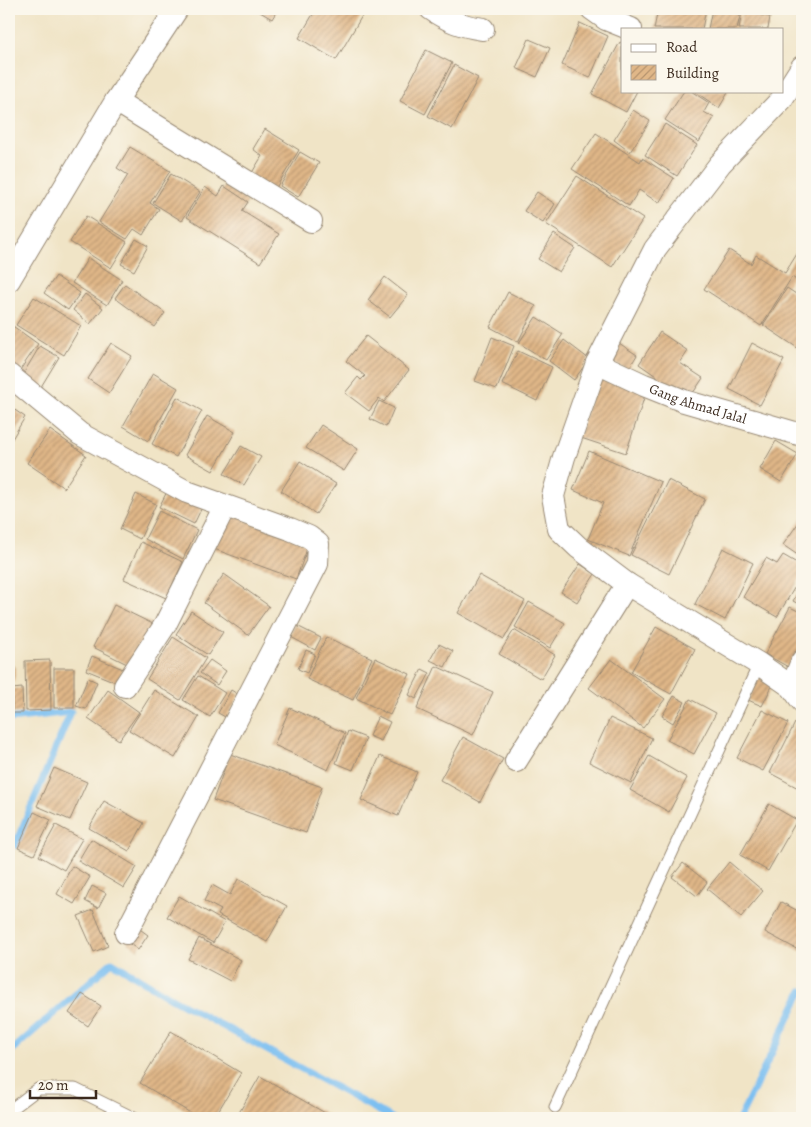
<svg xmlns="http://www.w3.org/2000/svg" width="811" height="1127" viewBox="0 0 811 1127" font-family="Alegreya,serif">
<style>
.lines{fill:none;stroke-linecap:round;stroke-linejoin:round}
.stream{stroke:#7bbff1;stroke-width:7}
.building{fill:url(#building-hatch)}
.lane-casing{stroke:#968772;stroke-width:13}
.street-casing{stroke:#968772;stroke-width:24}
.lane{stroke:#fff;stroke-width:11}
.street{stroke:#fff;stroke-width:22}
.labels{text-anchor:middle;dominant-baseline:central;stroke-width:5;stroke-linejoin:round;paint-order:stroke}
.street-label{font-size:14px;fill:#3b2a1e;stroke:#fbf7ec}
</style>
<defs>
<pattern id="building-hatch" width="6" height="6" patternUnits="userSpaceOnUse" patternTransform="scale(1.25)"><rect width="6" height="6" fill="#e0b788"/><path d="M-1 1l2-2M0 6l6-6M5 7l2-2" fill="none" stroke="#b7956f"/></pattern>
</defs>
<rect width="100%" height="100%" fill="#fbf7ec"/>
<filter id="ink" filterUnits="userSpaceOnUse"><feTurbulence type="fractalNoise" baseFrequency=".02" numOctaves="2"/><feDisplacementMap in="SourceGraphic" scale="10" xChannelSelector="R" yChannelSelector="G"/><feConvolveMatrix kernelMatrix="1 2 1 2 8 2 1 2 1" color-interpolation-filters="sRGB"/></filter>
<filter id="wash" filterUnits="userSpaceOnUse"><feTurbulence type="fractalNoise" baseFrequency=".0096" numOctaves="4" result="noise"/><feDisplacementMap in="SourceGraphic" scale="20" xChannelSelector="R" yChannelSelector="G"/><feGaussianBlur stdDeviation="1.12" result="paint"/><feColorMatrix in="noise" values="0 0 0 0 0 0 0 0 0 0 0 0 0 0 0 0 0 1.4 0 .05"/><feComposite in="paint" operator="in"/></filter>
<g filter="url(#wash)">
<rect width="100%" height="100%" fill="#f0e4c6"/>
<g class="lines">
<g class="stream">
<path d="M9,719L71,712L15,845"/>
<path d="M9,1053L112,962L173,999L392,1118"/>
<path d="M740,1118L802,991"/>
</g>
</g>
<g id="blocks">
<g class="building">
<path d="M255,9H278L272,19Z"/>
<path d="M316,9H366L336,60L299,38Z"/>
<path d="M658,9H706L702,29H654Z"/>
<path d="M712,9H729L741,11L737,29H708Z"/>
<path d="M742,11L770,17L768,29H739Z"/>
<path d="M580,23L608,36L590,78L562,65Z"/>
<path d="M529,39L550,48L537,77L516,68Z"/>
<path d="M620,42L622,43V91H637L626,112L592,94Z"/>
<path d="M426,50L452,63L425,114L400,101Z"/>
<path d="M454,65L478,78L452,129L428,116Z"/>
<path d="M684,91H691L709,103L704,112L714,118L699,142L665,120Z"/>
<path d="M694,91H729L719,108Z"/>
<path d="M633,110L650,121L630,152L614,140Z"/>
<path d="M665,124L697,145L677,176L645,155Z"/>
<path d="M265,129L299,150L274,191L250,176L262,156L253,149Z"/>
<path d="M596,133L640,162L642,158L674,178L659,203L639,190L629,206L572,169Z"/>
<path d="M130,147L170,171L150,203L159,209L143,235L134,229L127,239L99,222L128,175L117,168Z"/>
<path d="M300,152L319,163L298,197L280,186Z"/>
<path d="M171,174L200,192L182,221L153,203Z"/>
<path d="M577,176L643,219L612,267L546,224Z"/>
<path d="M224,186L248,202L242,211L279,234L260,263L187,217L205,187L218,196Z"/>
<path d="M537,192L555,204L543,223L524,211Z"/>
<path d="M86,216L127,242L111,268L70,242Z"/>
<path d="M554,234L575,248L559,272L538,259Z"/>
<path d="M136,239L148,246L134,271L121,264Z"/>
<path d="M802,246V284L792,277L761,326L704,289L729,250L751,264L756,255L785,273Z"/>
<path d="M88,258L122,280L107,305L72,283Z"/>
<path d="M56,276L80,293L68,310L44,293Z"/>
<path d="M385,277L408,295L390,317L368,300Z"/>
<path d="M125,284L165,313L155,327L115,298Z"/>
<path d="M787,288L802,298V351L763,325Z"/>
<path d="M508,292L536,306L518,342L490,327Z"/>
<path d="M85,294L103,308L90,324L73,310Z"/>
<path d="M34,297L81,326L64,355L16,325Z"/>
<path d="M536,317L563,334L546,360L519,343Z"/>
<path d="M10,324L38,344L20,370L9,362V327Z"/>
<path d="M660,332L688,351L680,363L703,378L689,399L639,364Z"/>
<path d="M366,336L409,370L384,402L379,398L369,411L345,393L358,377L361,380L365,376L346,361Z"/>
<path d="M492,337L514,346L497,389L475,381Z"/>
<path d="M564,340L589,359L574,380L549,361Z"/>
<path d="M111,343L132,356L109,393L88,379Z"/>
<path d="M619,343L637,355L628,370L609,359Z"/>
<path d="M752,343L784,360L760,405L729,389Z"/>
<path d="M40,346L59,357L39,390L20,379Z"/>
<path d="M518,351L552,367L537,401L502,384Z"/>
<path d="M153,373L178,388L148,441L123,426Z"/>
<path d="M598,377L646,392L626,453L578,437Z"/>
<path d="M177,397L202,411L176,457L152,444Z"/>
<path d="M379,401L394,408L386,427L370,419Z"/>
<path d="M9,406L25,417L9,444Z"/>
<path d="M207,416L235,432L213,471L185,455Z"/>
<path d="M321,425L358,449L344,471L306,448Z"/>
<path d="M50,430L86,455L64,488L27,463Z"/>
<path d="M776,441L798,454L781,482L760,469Z"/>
<path d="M241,446L261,457L244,485L224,474Z"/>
<path d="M589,451L661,482L629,556L588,539L603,503L573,490Z"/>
<path d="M300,461L336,484L316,514L281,491Z"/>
<path d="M668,480L705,499L669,574L631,555Z"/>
<path d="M170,486L204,503L194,524L159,507Z"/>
<path d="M136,494L156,504L140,539L120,529Z"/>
<path d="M159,511L197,530L183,559L145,539Z"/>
<path d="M228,511L310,541L296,579L214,549Z"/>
<path d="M801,519L802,520V558L783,545Z"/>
<path d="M141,542L183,562L166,598L124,579Z"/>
<path d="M723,548L753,563L725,620L695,604Z"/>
<path d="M783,555L802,566V575L777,617L743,597L766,558L777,564Z"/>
<path d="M580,564L595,574L577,602L561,592Z"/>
<path d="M224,574L269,606L248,635L204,603Z"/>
<path d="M479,575L525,601L504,639L458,613Z"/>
<path d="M802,585V606L793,601Z"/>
<path d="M529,602L565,623L550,648L515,627Z"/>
<path d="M114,605L155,625L135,668L93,647Z"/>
<path d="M790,607L802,613V645L790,668L765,654Z"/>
<path d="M191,611L223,632L208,655L176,634Z"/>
<path d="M295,625L321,638L315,650L289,636Z"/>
<path d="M656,627L695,649L671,694L631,672Z"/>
<path d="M514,630L555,655L541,679L499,654Z"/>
<path d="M173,637L206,658L180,700L147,679Z"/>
<path d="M326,637L372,658L353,700L307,679Z"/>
<path d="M439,644L453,651L445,667L430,660Z"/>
<path d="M306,650L315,654L307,673L298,669Z"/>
<path d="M92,656L123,669L118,683L86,670Z"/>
<path d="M375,658L410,674L390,715L356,698Z"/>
<path d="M611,659L665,699L643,728L589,688Z"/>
<path d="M50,660L51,710L26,711L25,661Z"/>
<path d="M210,660L226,671L217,685L200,673Z"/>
<path d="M9,666L16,667L14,681L9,680Z"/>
<path d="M436,666L493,692L473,735L417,709Z"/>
<rect x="54" y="668" width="20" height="40"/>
<path d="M422,669L430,673L416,699L409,695Z"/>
<path d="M198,676L225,693L210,717L183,700Z"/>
<path d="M88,678L97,682L86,709L76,706Z"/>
<path d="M759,678L773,684L762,706L748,700Z"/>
<path d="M22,688L23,713H12V689Z"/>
<path d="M108,690L139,712L119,740L88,719Z"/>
<path d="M154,690L199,717L175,758L129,730Z"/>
<path d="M231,690L239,695L227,718L218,713Z"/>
<path d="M674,696L685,702L673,723L662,716Z"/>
<path d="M690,699L716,713L694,754L667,740Z"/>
<path d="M290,708L345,733L328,770L274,745Z"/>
<path d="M762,710L788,723L763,771L737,758Z"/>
<path d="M378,716L390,722L381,741L369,736Z"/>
<path d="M610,718L652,738L631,783L589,762Z"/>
<path d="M795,723L802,727V790L770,773Z"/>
<path d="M348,731L366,738L353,770L336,763Z"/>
<path d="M463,737L503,759L480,802L440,780Z"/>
<path d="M230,754L322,787L306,833L213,800Z"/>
<path d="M380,756L417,772L398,816L361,800Z"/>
<path d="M649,756L687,778L669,812L630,790Z"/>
<path d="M54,768L87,782L70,820L37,806Z"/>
<path d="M104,801L144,823L129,851L89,828Z"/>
<path d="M769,804L797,820L768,871L740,855Z"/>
<path d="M34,812L51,820L34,855L18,848Z"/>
<path d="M56,825L82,839L64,870L39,856Z"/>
<path d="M91,839L137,867L124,888L78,861Z"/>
<path d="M729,862L763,891L741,917L707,889Z"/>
<path d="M683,863L707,882L697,896L672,877Z"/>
<path d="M72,866L90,877L74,904L57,894Z"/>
<path d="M238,879L287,906L267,942L218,915L221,910L204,901L212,885L230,895Z"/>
<path d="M92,886L106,893L98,908L85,901Z"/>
<path d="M179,896L225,922L213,943L167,917Z"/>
<path d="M781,902L802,913V952L765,932Z"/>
<path d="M93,910L108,946L94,952L78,916Z"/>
<path d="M137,927L148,935L138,950L127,942Z"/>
<path d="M199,938L241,960L230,981L188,959Z"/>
<path d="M82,994L101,1006L88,1026L69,1013Z"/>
<path d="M171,1031L241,1073L214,1118H199L140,1083Z"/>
<path d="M260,1076L334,1118H236Z"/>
</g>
</g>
</g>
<g filter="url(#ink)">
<use href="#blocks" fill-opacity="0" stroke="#968772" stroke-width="1"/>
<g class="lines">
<defs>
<g id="lane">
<path d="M555,1107L759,664"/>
<path d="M9,1111L38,1089H75L134,1118"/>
</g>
<g id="street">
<path d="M431,9C448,21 462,26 483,29"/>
<path d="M592,9L606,19L631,29"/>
<path d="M802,67L781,100L720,164L655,249L597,363L564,457L553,496L559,529L579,548L627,584L759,664L792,687L802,701"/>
<path d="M116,101L311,221"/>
<path d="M9,280L116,101L177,9"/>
<path id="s1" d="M597,363L644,385L684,401L802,435"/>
<path d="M9,375L80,434L187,492L290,529L309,537L318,544L317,564L126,933"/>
<path d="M125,686L165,625L225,506"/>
<path d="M792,687L802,661"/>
<path d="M516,761L627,584"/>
</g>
</defs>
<use href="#lane" class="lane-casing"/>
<use href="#street" class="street-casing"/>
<use href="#lane" class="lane"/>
<use href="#street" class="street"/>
</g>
</g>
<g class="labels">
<g class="street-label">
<text stroke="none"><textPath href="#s1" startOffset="109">Gang Ahmad Jalal</textPath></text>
</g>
</g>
<rect width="811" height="1127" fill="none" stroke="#fbf7ec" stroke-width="30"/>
<rect x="621" y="28" width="162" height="65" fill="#fbf7ec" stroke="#aea59a"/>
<rect x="631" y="44" width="25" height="8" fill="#ffffff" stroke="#aea59a"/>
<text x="666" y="52" font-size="15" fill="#3b2a1e">Road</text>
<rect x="631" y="65" width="25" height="15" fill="url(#building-hatch)" stroke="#aea59a"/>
<text x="666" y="78" font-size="15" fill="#3b2a1e">Building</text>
<path d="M30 1090v8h66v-8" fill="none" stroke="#3b2a1e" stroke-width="2.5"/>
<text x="38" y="1090" font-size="15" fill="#3b2a1e" stroke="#fbf7ec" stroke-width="4" paint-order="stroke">20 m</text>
</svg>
